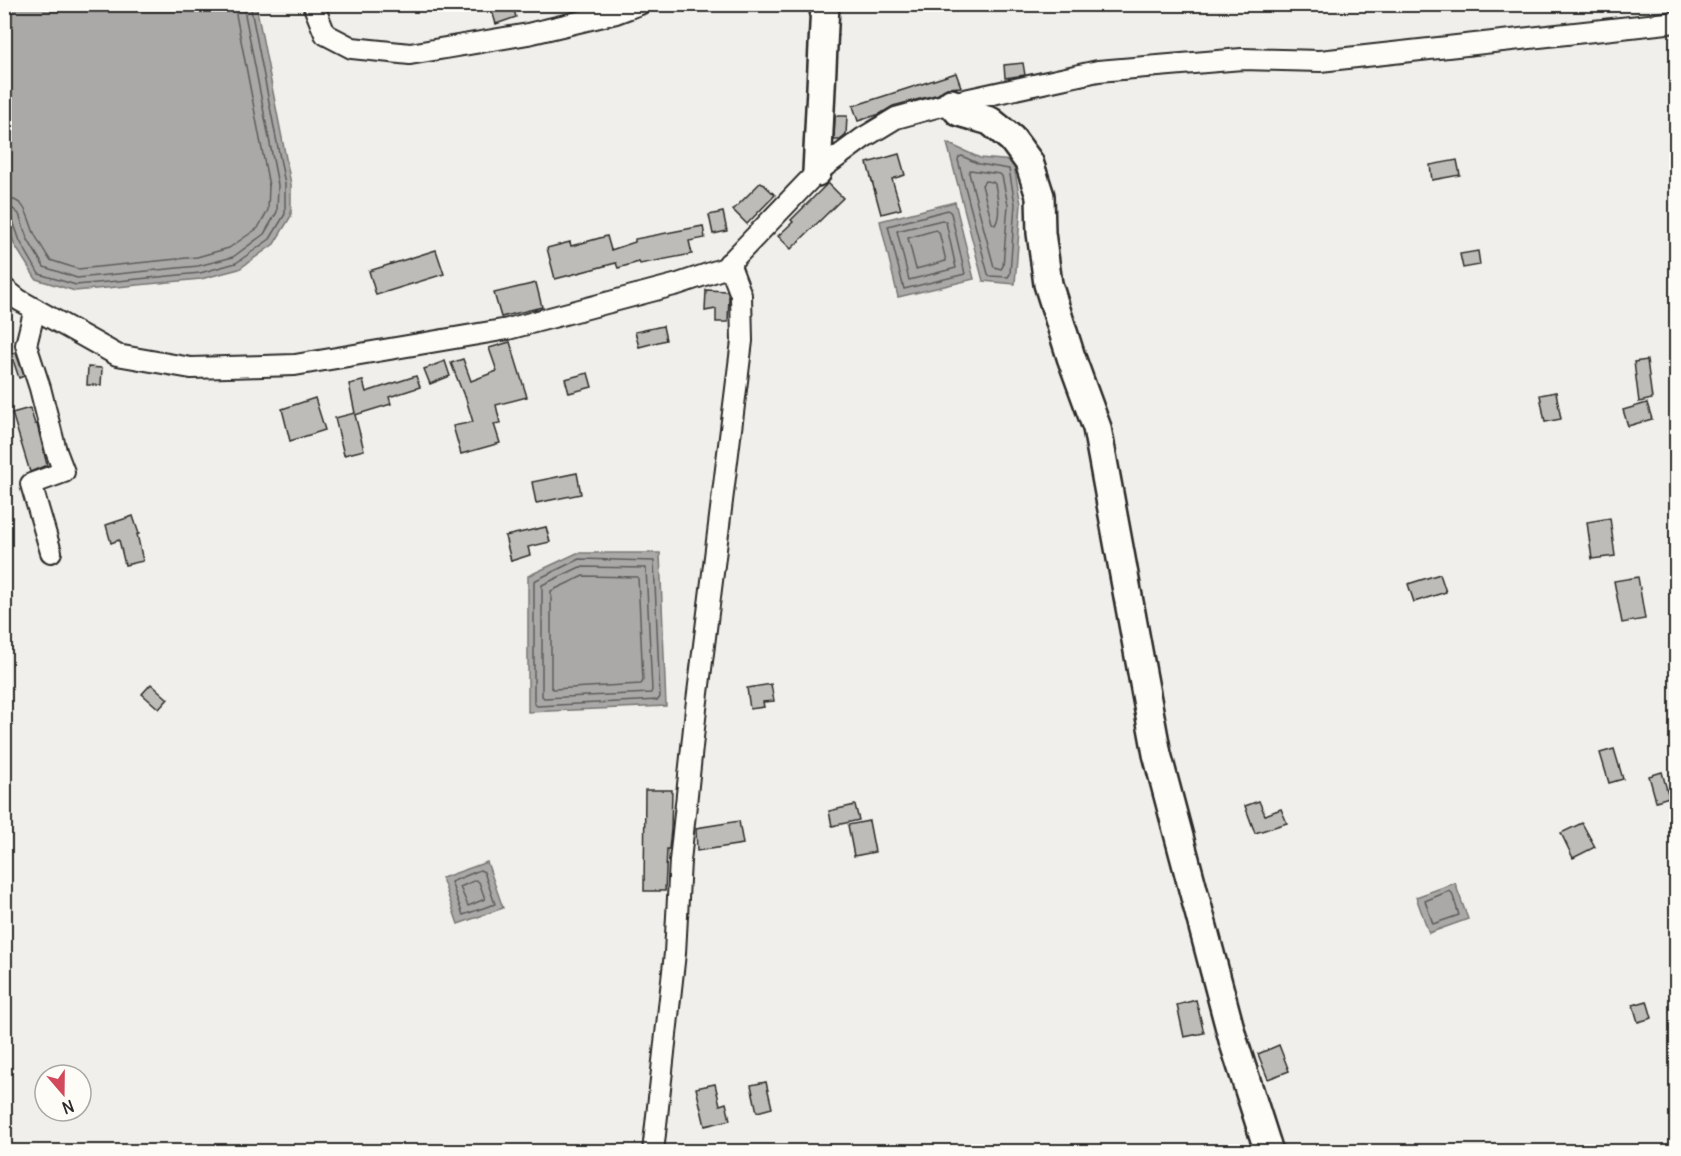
<svg xmlns="http://www.w3.org/2000/svg" width="1681" height="1156" viewBox="0 0 1681 1156" font-family="Delius,sans-serif">
<style>
.water{fill:#aaa9a7;stroke:#777775;stroke-width:1.5}
.lines{fill:none;stroke-linecap:round;stroke-linejoin:round}
.shore{stroke:#5e5d5d;stroke-width:1.5}
.building{fill:#bdbcb8;stroke:#2b2b2b;stroke-width:1.5}
.street-casing{stroke:#2b2b2b;stroke-width:24}
.secondary-casing{stroke:#2b2b2b;stroke-width:32}
.street{stroke:#fdfcf7;stroke-width:20}
.secondary{stroke:#fdfcf7;stroke-width:27}
</style>
<rect width="100%" height="100%" fill="#f0efeb"/>
<filter id="ink" filterUnits="userSpaceOnUse"><feTurbulence type="fractalNoise" baseFrequency=".0167" numOctaves="2"/><feDisplacementMap in="SourceGraphic" scale="12" xChannelSelector="R" yChannelSelector="G"/><feConvolveMatrix kernelMatrix="1 2 1 2 8 2 1 2 1" color-interpolation-filters="sRGB"/></filter>
<g filter="url(#ink)">
<g class="water">
<path d="M4,5H256L291,184V216L274,244L239,269L201,279L75,291L36,279L14,244L5,212Z"/>
<path d="M947,143L980,158L1013,161L1021,204L1015,284L983,281Z"/>
<path d="M955,202L974,279L898,297L880,221Z"/>
<path d="M577,553H660L666,706L528,712V576Z"/>
<path d="M487,862L503,908L458,924L442,878Z"/>
<path d="M1455,883L1468,919L1429,933L1416,897Z"/>
</g>
<g class="lines">
<g class="shore">
<path d="M962,156L979,164L1009,169L1015,204L1010,274L1008,277L990,276L988,274L958,160L959,157Z"/>
<path d="M970,170L1000,174L1002,176L1008,205L1003,266L1001,269L994,267L969,173Z"/>
<path d="M985,181L993,182L995,184C997,197 1002,213 995,225L992,223L982,185Z"/>
<path d="M4,198C28,199 27,218 35,235C40,244 45,252 50,260L78,269L197,257L229,248L258,228L268,210L269,186L234,4"/>
<path d="M4,207L12,208L19,214L27,238L44,267L77,278L198,266L233,257L264,234L277,212L278,185L243,4"/>
<path d="M948,210L951,213L965,274L904,289L888,226Z"/>
<path d="M4,215L12,218L20,241L39,274L76,285L200,273L236,263L270,239L285,214V184L250,4"/>
<path d="M942,220L946,222L956,268L909,280L897,231Z"/>
<path d="M936,230L939,232L946,261L916,269L908,238Z"/>
<path d="M579,559L654,561L660,697L658,700L537,706L534,704V581Z"/>
<path d="M580,567L646,568L652,690L651,693L544,698L542,696V585Z"/>
<path d="M583,576L638,577L643,681L641,684L553,689L551,687V591Z"/>
<path d="M480,870L484,872L495,904L463,915L451,882Z"/>
<path d="M476,880L479,882L485,899L468,906L460,887Z"/>
<path d="M1449,891L1452,893L1459,915L1433,924L1425,901Z"/>
</g>
</g>
<g class="building">
<path d="M490,4H512L516,17L496,24Z"/>
<path d="M1023,63L1025,75L1005,78L1004,65Z"/>
<path d="M956,73L961,87L947,88L939,94L893,106L880,114L858,121L853,106Z"/>
<path d="M835,116H847L846,135L840,140H834Z"/>
<path d="M899,154L905,175L892,179L901,209L881,214L867,163Z"/>
<path d="M1457,160L1460,175L1432,180L1430,165Z"/>
<path d="M761,182L775,195L747,224L733,210Z"/>
<path d="M828,183L843,198L791,249L778,236L793,222L791,220Z"/>
<path d="M723,212L727,231L713,234L709,215Z"/>
<path d="M703,226L705,238L689,241L692,254L640,264L639,262L618,268L616,263L555,279L547,248L570,242L571,246L607,236L611,250L635,242V239Z"/>
<path d="M436,250L444,274L376,295L369,271Z"/>
<path d="M1478,251L1480,265L1463,268L1460,254Z"/>
<path d="M536,283L542,307L501,317L494,293Z"/>
<path d="M706,290L727,291L729,297L728,322H716V309L705,311Z"/>
<path d="M663,326L666,340L639,347L635,332Z"/>
<path d="M510,342L527,397L496,405L500,423L494,424L500,443L461,454L453,426L473,422L465,396H464L451,363L463,359L471,381L497,371L489,348Z"/>
<path d="M16,353L24,376L19,378L11,354Z"/>
<path d="M1647,360L1652,399L1639,402L1634,362Z"/>
<path d="M445,361L450,376L430,384L424,369Z"/>
<path d="M88,367L102,368L101,385H87Z"/>
<path d="M588,373L592,387L569,393L565,379Z"/>
<path d="M416,376L420,387L389,397L391,404L355,415L364,450L344,455L335,418L355,413L349,384L363,381L366,392Z"/>
<path d="M1556,392L1561,419L1545,422L1540,395Z"/>
<path d="M315,398L325,430L290,441L282,409Z"/>
<path d="M1647,403L1652,419L1628,426L1623,410Z"/>
<path d="M30,408L35,424H37L47,465L30,472L12,413Z"/>
<path d="M577,473L581,494L536,503L532,482Z"/>
<path d="M133,516L139,534H137L143,561L125,565L119,540L111,543L106,525Z"/>
<path d="M1610,518L1615,556L1592,559L1587,522Z"/>
<path d="M546,527L550,542L528,547L530,555L511,561L505,536Z"/>
<path d="M1440,574L1446,592L1414,602L1408,584Z"/>
<path d="M1638,577L1645,619L1622,623L1614,581Z"/>
<path d="M151,684L168,699L159,709L142,694Z"/>
<path d="M771,684L774,701L763,702L764,707L750,709L747,688Z"/>
<path d="M1614,749L1623,779L1609,783L1600,753Z"/>
<path d="M1662,772L1669,797L1656,801L1649,776Z"/>
<path d="M645,790H672L671,829L669,849H667L665,891H644Z"/>
<path d="M1259,801L1265,815L1281,809L1287,823L1255,833L1245,806Z"/>
<path d="M855,805L859,820L832,826L829,811Z"/>
<path d="M739,821L743,844L697,851L696,828Z"/>
<path d="M869,821L875,852L854,856L848,825Z"/>
<path d="M1582,823L1595,847L1573,858L1561,833Z"/>
<path d="M1196,1000L1204,1033L1184,1037L1177,1005Z"/>
<path d="M1647,1001L1652,1018L1638,1022L1633,1005Z"/>
<path d="M1279,1045L1289,1071L1268,1079L1258,1054Z"/>
<path d="M766,1082L772,1108L757,1112L751,1085Z"/>
<path d="M715,1084L720,1105L726,1103L730,1120L705,1126L696,1088Z"/>
</g>
<g class="lines">
<defs>
<g id="street">
<path d="M313,4L325,34L352,48L410,54L528,34L616,13L640,4"/>
<path d="M4,288L19,300L117,355L191,368L295,365L508,329L678,284L725,268L817,172L863,138L896,118L951,103L1098,71L1242,59L1320,61L1676,22"/>
<path d="M35,309L26,345L40,388L56,451L64,472L31,484L51,552"/>
<path d="M653,1152L675,953L680,861L696,709L742,341L741,295L729,263"/>
</g>
<g id="secondary">
<path d="M951,103L959,112L990,121L1012,139L1029,162L1040,196L1041,233L1048,284L1071,357L1097,428L1157,754L1233,1040L1269,1152"/>
<path d="M817,172L825,4"/>
</g>
</defs>
<use href="#street" class="street-casing"/>
<use href="#secondary" class="secondary-casing"/>
<use href="#street" class="street"/>
<use href="#secondary" class="secondary"/>
</g>
</g>
<rect width="1681" height="1156" fill="none" stroke="#fdfcf7" stroke-width="24"/>
<rect x="12" y="12" width="1657" height="1132" fill="none" stroke="#2b2b2b" stroke-width="2" filter="url(#ink)"/>
<g transform="translate(63 1093) rotate(160)"><circle r="28" fill="#fdfcf7" stroke="#a9a8a5" stroke-width="1.5"/>
<path d="M0-4.5L10 22L0 15L-10 22Z" fill="#d1495b"/>
<text y="-9" font-size="16" font-weight="bold" text-anchor="middle" fill="#2b2b2b">N</text>
</g>
</svg>
